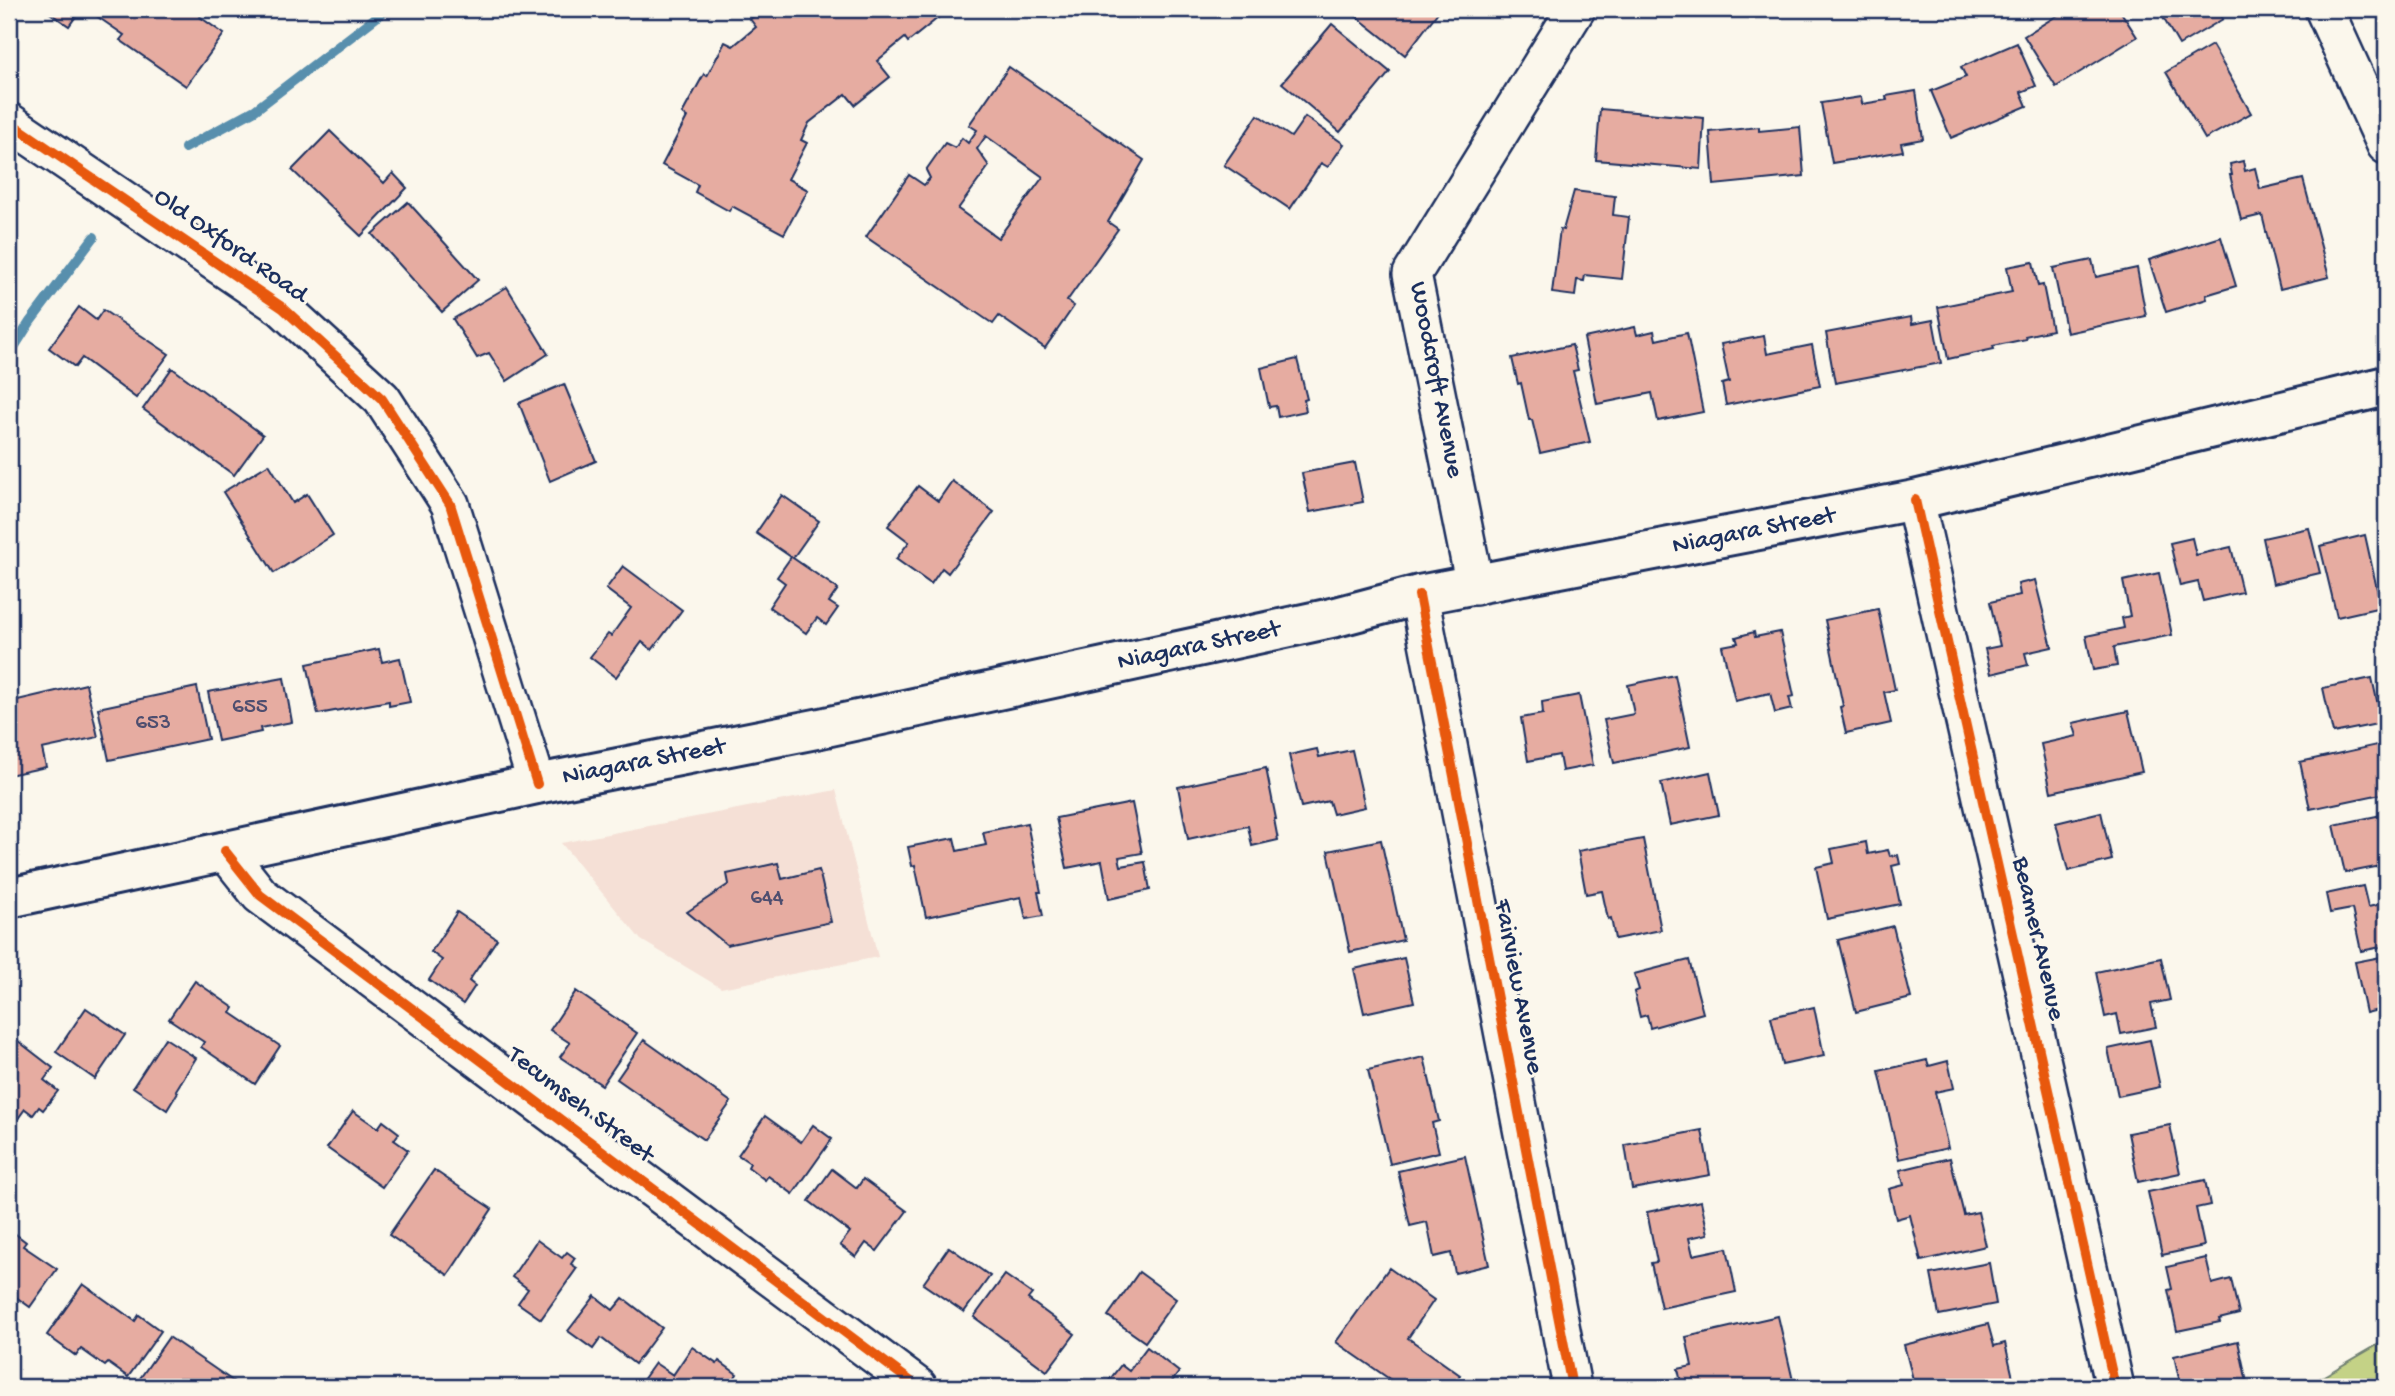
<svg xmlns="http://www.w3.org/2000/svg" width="2395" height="1396" viewBox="0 0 2395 1396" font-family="'Gochi Hand',sans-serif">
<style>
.built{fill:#f5e0d6}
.green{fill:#c4d286;stroke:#708072;stroke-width:2}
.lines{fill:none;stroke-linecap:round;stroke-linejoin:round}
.stream{stroke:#598fad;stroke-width:10}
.building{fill:#e6aca1;stroke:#1b2f5e;stroke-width:2;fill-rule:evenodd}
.minor-casing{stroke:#1b2f5e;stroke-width:42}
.secondary-casing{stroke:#1b2f5e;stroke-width:44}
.minor{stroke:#fbf7ec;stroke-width:37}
.secondary{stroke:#fbf7ec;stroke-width:38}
.cycleway-casing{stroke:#fbf7ec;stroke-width:15}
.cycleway{stroke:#e8590c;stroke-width:10}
.labels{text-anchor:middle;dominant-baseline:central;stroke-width:6;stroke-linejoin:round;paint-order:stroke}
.number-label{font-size:23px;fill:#4e4e6f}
.street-label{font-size:26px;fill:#1b2f5e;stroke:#fbf7ec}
</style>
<rect width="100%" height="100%" fill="#fbf7ec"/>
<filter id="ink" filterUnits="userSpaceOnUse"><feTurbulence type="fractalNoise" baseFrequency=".0143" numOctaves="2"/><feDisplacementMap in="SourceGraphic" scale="14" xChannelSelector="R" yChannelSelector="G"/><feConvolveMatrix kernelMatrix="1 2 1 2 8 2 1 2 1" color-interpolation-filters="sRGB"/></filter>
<g filter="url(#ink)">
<path class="built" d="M836,790L878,957L721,988L641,940L561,843Z"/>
<path class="green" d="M2386,1340V1387H2305Z"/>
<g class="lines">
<g class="stream">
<path d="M185,148L255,110L387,9"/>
<path d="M9,355L30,322L94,237"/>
</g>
</g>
<g class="building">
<path d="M44,9H81L69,26Z"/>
<path d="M94,9H194L202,14L200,17L224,34L186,86L120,40L124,35L92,13Z"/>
<path d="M763,9H949L908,42L905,38L877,61L890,77L855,105L846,94L809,123L801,140L807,143L788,179L808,190L784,234L732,206L729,211L695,192L698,185L662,165L687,117L682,114L704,74L707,76L725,42L733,46L756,27L750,19Z"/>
<path d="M1347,9H1434L1438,12L1405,55Z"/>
<path d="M2068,9L2071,14L2079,9H2119L2137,37L2056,87L2024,36Z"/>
<path d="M2158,9H2217L2223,19L2179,45Z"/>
<path d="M1332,24L1390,72L1340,132L1282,83Z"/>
<path d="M2017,43L2036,86L2021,92L2027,106L1951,138L1931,91L1966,77L1961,67Z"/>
<path d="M2212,45L2251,113L2205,139L2166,72Z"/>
<path d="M1009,67L1144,160L1108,222L1118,229L1067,301L1074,306L1045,348L999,316L993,324L866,237L909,175L924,185L930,178L926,170L945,143L955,148L962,138L968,143L977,130L969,125ZM986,136L1043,177L998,238L958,209L989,166L977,149Z"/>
<path d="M1916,91L1923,139L1901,143L1903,151L1832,163L1821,103L1861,97L1862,104L1887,100L1886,96Z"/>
<path d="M1600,109L1704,118L1701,169L1596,160Z"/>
<path d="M1258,115L1291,137L1305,117L1344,144L1328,167L1321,163L1290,209L1224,165Z"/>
<path d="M1759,127V131L1800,127L1804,176L1714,185L1710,132Z"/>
<path d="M330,131L384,183L393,173L407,188L361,236L292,170Z"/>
<path d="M2243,161L2245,171L2255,168L2260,189L2303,179L2329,277L2280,289L2262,215L2241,220L2230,175H2232L2230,164Z"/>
<path d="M1574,191L1615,196L1613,215L1629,217L1622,279L1585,275L1584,281L1577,280L1575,296L1552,293L1560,229L1563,230Z"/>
<path d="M408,202L478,280L442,312L372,234Z"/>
<path d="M2221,237L2236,286L2206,295L2207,299L2166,312L2149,260Z"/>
<path d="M2092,260L2096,277L2137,268L2146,316L2067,333L2053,268Z"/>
<path d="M2033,262L2038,286L2043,285L2052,330L2025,336L2026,339L1993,346L1994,349L1948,359L1938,307L2012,292L2007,267Z"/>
<path d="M507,287L548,354L507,381L489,353L477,358L453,319Z"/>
<path d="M79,307L96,320L103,310L169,354L136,398L82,358L75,367L49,348Z"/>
<path d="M1911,317L1912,324L1933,320L1941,363L1835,383L1826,333Z"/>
<path d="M1635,327L1637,335L1654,331L1656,340L1687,333L1703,412L1658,421L1652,393L1597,404L1584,338Z"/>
<path d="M1764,336L1767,354L1812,345L1820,386L1726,405L1722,384L1729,382L1721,344Z"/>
<path d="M1572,345L1578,370L1573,371L1590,442L1540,453L1532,420H1529L1521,383L1518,384L1512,358Z"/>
<path d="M1297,359L1307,399L1304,400L1306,411L1278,417L1276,406L1269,407L1261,368Z"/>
<path d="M172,368L263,435L234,475L143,409Z"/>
<path d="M564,384L596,461L550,481L519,403Z"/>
<path d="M1355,463L1363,502L1310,512L1302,473Z"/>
<path d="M269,464L293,503L307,494L333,535L274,573L223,492Z"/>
<path d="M952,481L994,512L948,573L942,568L931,584L896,559L909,542L888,526L918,486L938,501Z"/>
<path d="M782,495L819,521L793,558L838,589L829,602L838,608L826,625L817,618L806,633L769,607L785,583L777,577L791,557L756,533Z"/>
<path d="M2309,528L2320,573L2273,584L2263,538Z"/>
<path d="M2365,535L2381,607L2337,617L2320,546Z"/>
<path d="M2192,538L2196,555L2231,547L2242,592L2203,601L2198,582L2180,586L2170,543Z"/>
<path d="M623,566L682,610L652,650L642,642L616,677L590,657L608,634L611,636L631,608L606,589Z"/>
<path d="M2159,573L2172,635L2114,647L2117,666L2093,670L2086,636L2124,628L2122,618L2130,616L2123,581Z"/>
<path d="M2035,580L2052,647L2025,653L2028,665L1991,674L1985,649L2000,646L1990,602L2020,595L2018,584Z"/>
<path d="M1878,609L1895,690L1884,692L1891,723L1846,733L1840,707L1843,706L1825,620Z"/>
<path d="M1754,632L1755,637L1780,632L1794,696L1789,697L1792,709L1775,713L1770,693L1735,701L1722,646L1738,643L1736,637Z"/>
<path d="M379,649L382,662L400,658L410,702L389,706V701L318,714L307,664Z"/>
<path d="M1675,675L1690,747L1614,763L1604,720L1634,714L1628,685Z"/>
<path d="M284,678L292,722L260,728L261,732L218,741L208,692Z"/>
<path d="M2372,678L2382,723L2333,733L2323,688Z"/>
<path d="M86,684L98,737L42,749L46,767L9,775V702Z"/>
<path d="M197,687L208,739L109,760L98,708Z"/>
<path d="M1579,695L1593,765L1562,771L1559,755L1528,761L1521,718L1543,714L1542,702Z"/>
<path d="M2128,711L2142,772L2051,792L2041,744L2077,736L2073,723Z"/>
<path d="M2386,743V793L2310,809L2300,762Z"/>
<path d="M1317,749L1319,757L1352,750L1365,807L1333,814L1329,801L1301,807L1289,755Z"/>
<path d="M1266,768L1276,819H1274L1278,840L1252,846L1248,826L1188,839L1178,787Z"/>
<path d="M1710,772L1719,815L1670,825L1661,783Z"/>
<path d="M1132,803L1142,853L1119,857L1121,866L1145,862L1150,890L1109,899L1102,861L1067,868L1056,818Z"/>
<path d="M2101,812L2112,860L2068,871L2056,823Z"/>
<path d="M2386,814V865L2345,873L2334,825Z"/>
<path d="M1027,823L1041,892H1038L1043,916L1026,919L1021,897L926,917L915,865L912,866L908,847L954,838L957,851L986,845L983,832Z"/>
<path d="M1643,839L1661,930L1615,939L1611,918L1608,919L1602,891L1586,894L1578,851Z"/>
<path d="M1381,840L1403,940L1350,952L1328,851Z"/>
<path d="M1866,842L1868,854L1888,850L1890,856L1898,855L1900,864L1892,866L1900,904L1827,919L1816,867L1834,863L1831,849Z"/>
<path d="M778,863L782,879L819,870L831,922L727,945L687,912L729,884L727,874Z"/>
<path d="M2363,886L2368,907L2386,903V946L2361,951L2352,909L2330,913L2326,894Z"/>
<path d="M457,912L497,939L469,981L475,986L463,1004L429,980L442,960L431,952Z"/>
<path d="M1893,926L1911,998L1856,1012L1838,940Z"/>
<path d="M2386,956V1008L2366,1013L2355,962Z"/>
<path d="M1404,958L1414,1002L1364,1013L1354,969Z"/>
<path d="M2161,958L2170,1000L2151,1004L2156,1027L2121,1034L2117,1014L2105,1017L2096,972Z"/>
<path d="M1689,960L1703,1013L1650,1028L1647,1015L1640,1017L1634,992L1639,990L1634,974Z"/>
<path d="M195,981L234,1008L231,1013L280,1046L255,1084L201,1047L204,1042L169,1019Z"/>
<path d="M576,991L637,1033L602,1085L560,1057L570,1043L550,1030Z"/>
<path d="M1814,1007L1824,1056L1782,1065L1771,1017Z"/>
<path d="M86,1008L125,1035L95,1079L56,1052Z"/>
<path d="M9,1034L53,1068L44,1080L58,1091L43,1110L39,1107L33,1115L25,1109L14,1124L9,1120Z"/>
<path d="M165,1038L196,1058L176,1090L178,1092L167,1110L133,1087Z"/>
<path d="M644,1040L731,1102L704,1140L617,1079Z"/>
<path d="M2150,1040L2160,1087L2118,1096L2108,1049Z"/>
<path d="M1424,1057L1439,1121L1432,1123L1439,1152L1390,1164L1368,1070Z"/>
<path d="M1927,1060L1929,1066L1948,1061L1954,1088L1935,1092L1948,1148L1899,1159L1879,1071Z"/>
<path d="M353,1111L378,1128L383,1121L399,1133L394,1140L408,1150L382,1187L327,1148Z"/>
<path d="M765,1116L801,1142L813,1125L832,1139L793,1194L768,1176L765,1180L748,1167L750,1163L738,1155Z"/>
<path d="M2170,1125L2180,1173L2138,1182L2128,1133Z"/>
<path d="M1702,1130L1710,1175L1632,1189L1625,1145Z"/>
<path d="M1465,1156L1489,1265L1455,1273L1451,1253L1434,1257L1427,1222L1410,1226L1398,1171Z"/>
<path d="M1950,1158L1964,1215L1978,1212L1986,1246L1921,1261L1910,1215L1896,1219L1889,1189L1904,1185L1900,1170Z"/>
<path d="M832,1169L857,1188L863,1179L907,1211L877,1251L866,1243L856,1257L840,1245L850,1232L809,1201Z"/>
<path d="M434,1170L492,1209L448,1275L389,1235Z"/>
<path d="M2205,1180L2210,1205L2196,1208L2204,1246L2162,1255L2148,1192Z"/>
<path d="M1701,1201L1708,1234L1689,1238L1693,1255L1727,1248L1736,1292L1661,1308L1651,1263L1657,1262L1647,1212Z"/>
<path d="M9,1229L26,1242L23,1246L57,1269L30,1307L9,1292Z"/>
<path d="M537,1240L562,1258L567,1252L575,1258L571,1264L577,1268L541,1319L518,1303L528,1289L512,1277Z"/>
<path d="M949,1247L990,1276L964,1312L923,1284Z"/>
<path d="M2206,1258L2212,1284L2231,1279L2239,1314L2219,1319L2220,1322L2177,1331L2168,1290L2172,1289L2167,1267Z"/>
<path d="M1989,1263L1996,1304L1939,1315L1931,1274Z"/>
<path d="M1389,1268L1434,1300L1408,1338L1460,1375L1451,1387H1401L1336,1342Z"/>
<path d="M1139,1272L1176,1299L1145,1342L1108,1316Z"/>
<path d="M1005,1275L1032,1294L1028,1299L1075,1334L1047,1371L974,1317Z"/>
<path d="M83,1284L135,1321L139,1315L161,1331L128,1377L108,1363L105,1366L81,1349L76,1356L47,1335Z"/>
<path d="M595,1296L613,1310L623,1298L662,1328L635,1364L601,1338L593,1349L568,1331Z"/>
<path d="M1778,1316L1794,1385L1783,1387H1682L1678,1369L1692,1366L1686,1337Z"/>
<path d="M1988,1324L1994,1346L2005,1343L2014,1382L1992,1387H1915L1904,1345Z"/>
<path d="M169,1337L237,1384L235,1387H140L136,1384Z"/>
<path d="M2238,1341L2248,1387H2181L2174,1356Z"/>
<path d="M692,1347L717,1364L719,1361L737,1374L734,1379L745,1387H638L655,1363L673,1375Z"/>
<path d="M1147,1347L1179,1372L1168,1387H1104L1121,1365L1129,1371Z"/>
</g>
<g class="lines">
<defs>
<g id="minor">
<path d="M2324,9L2386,145"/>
<path d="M9,122L283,308L382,399L450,504L537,784"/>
<path d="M1915,500L2115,1387"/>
<path d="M1475,586L1412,274L1576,9"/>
<path d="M1419,595L1572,1387"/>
<path d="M225,851L260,895L918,1387"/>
</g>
<path id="secondary" d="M9,898L537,784L821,728L1336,617L1419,595L1915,500L2386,386"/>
</defs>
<use href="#minor" class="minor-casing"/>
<use href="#secondary" class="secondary-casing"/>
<use href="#minor" class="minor"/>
<use href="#secondary" class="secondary"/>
<defs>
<g id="cycleway">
<path d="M9,122L283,308L382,399L450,504L537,784"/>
<path d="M1915,500L2115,1387"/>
<path d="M1419,595L1572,1387"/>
<path d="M225,851L260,895L918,1387"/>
</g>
</defs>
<use href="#cycleway" class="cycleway-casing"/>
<use href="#cycleway" class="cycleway"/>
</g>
</g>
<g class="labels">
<g class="number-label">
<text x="250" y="707">655</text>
<text x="153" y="723">653</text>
<text x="767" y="898">644</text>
</g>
<g class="street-label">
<text transform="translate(230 247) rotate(35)">Old Oxford Road</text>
<text transform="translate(1435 380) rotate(79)">Woodcroft Avenue</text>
<text transform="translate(1754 532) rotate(-11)">Niagara Street</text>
<text transform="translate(1199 647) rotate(-12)">Niagara Street</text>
<text transform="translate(644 763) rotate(-11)">Niagara Street</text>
<text transform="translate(2037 939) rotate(77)">Beamer Avenue</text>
<text transform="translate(1517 987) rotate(79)">Fairview Avenue</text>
<text transform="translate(580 1106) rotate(37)">Tecumseh Street</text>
</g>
</g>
<rect width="2395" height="1396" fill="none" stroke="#fbf7ec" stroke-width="35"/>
<rect x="18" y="18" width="2360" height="1361" fill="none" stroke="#1b2f5e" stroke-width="2.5" filter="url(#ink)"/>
</svg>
